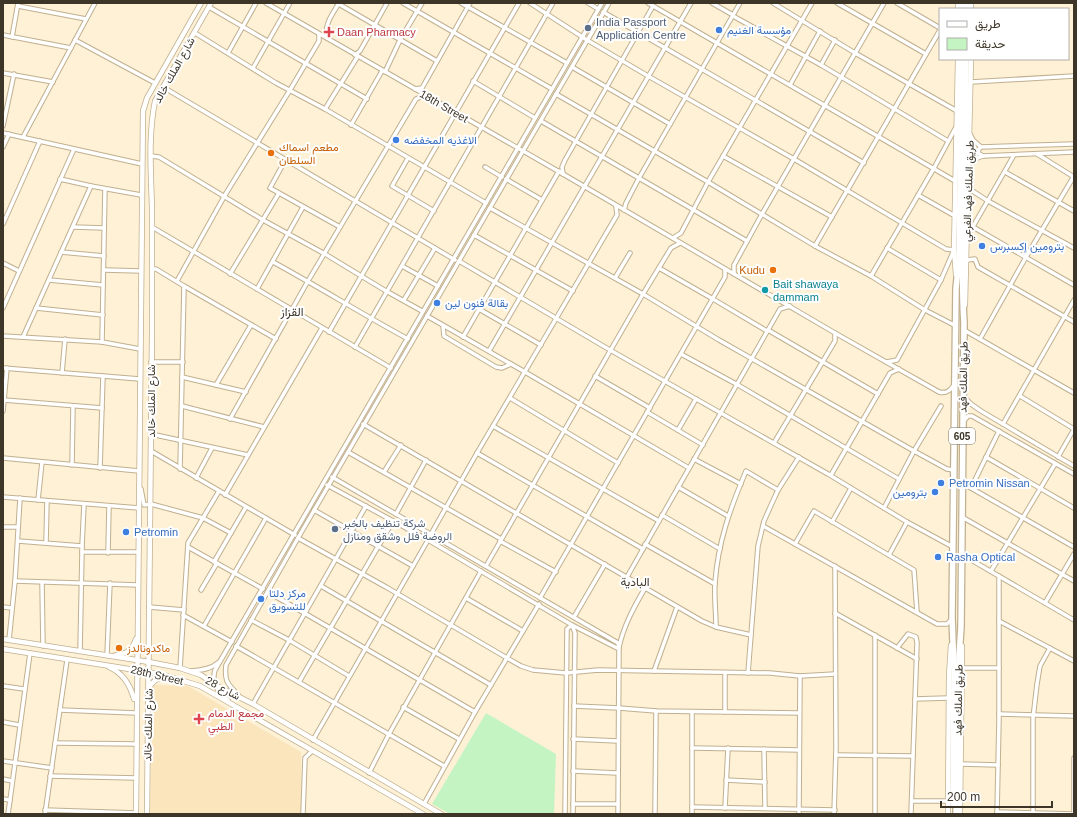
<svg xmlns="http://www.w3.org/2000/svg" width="1077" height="817" viewBox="0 0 1077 817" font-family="Arial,Vazirmatn,sans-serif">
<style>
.built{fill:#fae5bc}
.green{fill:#c4f4c1}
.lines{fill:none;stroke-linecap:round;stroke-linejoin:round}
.minor-casing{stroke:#c0b090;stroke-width:5.5}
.major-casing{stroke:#c0b090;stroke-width:6}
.highway-casing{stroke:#c0b090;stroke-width:8}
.minor{stroke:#fff;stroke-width:3.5}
.major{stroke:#fff;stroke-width:4.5}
.highway{stroke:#fff;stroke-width:5.5}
.service-dot{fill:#5c6f8a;stroke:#fff;stroke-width:1.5}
.shop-dot{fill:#3f7fe0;stroke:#fff;stroke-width:1.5}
.health-dot{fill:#e0444e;stroke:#fff;stroke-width:1.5}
.food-dot{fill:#e8710a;stroke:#fff;stroke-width:1.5}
.culture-dot{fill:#0f9aa8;stroke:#fff;stroke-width:1.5}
.labels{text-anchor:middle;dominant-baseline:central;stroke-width:4;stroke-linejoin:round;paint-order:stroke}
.shield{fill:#fff;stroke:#767268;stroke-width:1}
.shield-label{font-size:10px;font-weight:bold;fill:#3c3528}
.service-label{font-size:11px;fill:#4e5e75;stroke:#fff;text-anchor:start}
.shop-label{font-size:11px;fill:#366cbe;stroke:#fff;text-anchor:start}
.health-label{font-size:11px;fill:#be3a42;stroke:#fff;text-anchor:start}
.street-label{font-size:11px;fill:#3c3528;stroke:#fff}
.food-label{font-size:11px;fill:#c56008;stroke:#fff;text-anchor:start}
.culture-label{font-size:11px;fill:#0d838f;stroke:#fff;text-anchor:start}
.neighbourhood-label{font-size:12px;fill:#3c3528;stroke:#fff}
</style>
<rect width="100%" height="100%" fill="#fef1d6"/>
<path class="built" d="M153,685L188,686L301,752V814H150Z"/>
<path class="green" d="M486,713L556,754L554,814H450L432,804Z"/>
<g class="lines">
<defs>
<g id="minor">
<path d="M266,3L563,174L835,333L939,392C946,394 950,391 954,385"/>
<path d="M337,3L437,61"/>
<path d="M403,3L552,89"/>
<path d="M461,3L567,63"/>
<path d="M530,3L587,40L648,76L794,159L946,249L954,250L941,280L897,360L887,362"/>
<path d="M588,3L598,9"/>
<path d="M648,3L955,181"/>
<path d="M712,3L733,15"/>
<path d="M773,3L855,53L957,111"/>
<path d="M837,3L926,54"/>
<path d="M897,3L940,28"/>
<path d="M18,6L86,19"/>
<path d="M209,7L367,99"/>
<path d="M603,12L864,163"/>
<path d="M733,16L821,65L948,141"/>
<path d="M195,33L276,83L325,109L486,203"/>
<path d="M3,35L71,48"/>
<path d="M12,37L18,3"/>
<path d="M327,38C324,24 332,15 339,3"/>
<path d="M75,40L155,83"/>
<path d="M228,53L256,3"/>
<path d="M355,55L360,51L387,3"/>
<path d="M821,65L835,40"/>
<path d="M572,67L670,124"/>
<path d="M253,68L290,3"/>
<path d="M385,72L400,40L422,3"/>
<path d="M3,73L53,82"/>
<path d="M473,81L535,118"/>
<path d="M971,82L1074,76"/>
<path d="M790,85L820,31"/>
<path d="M163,87L455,260"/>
<path d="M415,89L422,88L470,3"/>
<path d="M556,94L708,182L815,246L871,276L925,310L956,326"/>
<path d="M325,109L358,56"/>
<path d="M541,121L747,241"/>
<path d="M351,125L382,71"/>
<path d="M3,126L14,74"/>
<path d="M3,133L142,164"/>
<path d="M970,134L973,140L981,147L1074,144"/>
<path d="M23,137L95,3"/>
<path d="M3,147L9,134"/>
<path d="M981,147L979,149L978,153L983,156"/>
<path d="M1037,154L1074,177"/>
<path d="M151,156L159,157L263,220L325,254L386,291L422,311"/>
<path d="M723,156L832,217"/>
<path d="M408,158L392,186L434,211"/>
<path d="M969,161L983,156L1074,152"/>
<path d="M485,167L502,177"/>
<path d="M281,168L270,188L340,227"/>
<path d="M1005,172L1074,211"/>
<path d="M563,174L562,167L565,160L653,6"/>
<path d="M60,179L91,186"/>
<path d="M506,179L542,200"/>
<path d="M968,188L988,201L1074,248"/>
<path d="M918,195L955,216"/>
<path d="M490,208L643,294L719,340L914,451L947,469L954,470"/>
<path d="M624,210L626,203L639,178L740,3"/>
<path d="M3,224L40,141"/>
<path d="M73,227L104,228"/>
<path d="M152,227L391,368"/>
<path d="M973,227L1074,285"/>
<path d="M474,235L573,291"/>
<path d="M967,237L1014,155"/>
<path d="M673,238L681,233L708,182L812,3"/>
<path d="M815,246L940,30"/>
<path d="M887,248L941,280"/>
<path d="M61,252L104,256"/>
<path d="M967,260L975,259L978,267L1074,322"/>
<path d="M459,261L610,350L828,474L907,522L953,547"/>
<path d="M273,262C319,287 362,314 408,339"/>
<path d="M3,263L19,271"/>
<path d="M402,266L438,286"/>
<path d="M659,268L713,299"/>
<path d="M152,269H156L184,286L180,469"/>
<path d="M104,270L141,271"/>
<path d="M230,274L279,193"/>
<path d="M734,274V265L762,214L884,3"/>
<path d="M871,276L934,168L956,127"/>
<path d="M615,278L630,253"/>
<path d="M49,280L103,285"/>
<path d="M177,281L225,195L290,90L319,41V34"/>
<path d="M184,286L276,339"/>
<path d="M257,289L303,207"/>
<path d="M713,299L767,331"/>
<path d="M404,300L435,248"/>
<path d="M3,308L74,149"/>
<path d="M36,308L103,315"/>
<path d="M479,309L541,345"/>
<path d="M427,316L525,372L689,468"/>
<path d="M443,326L444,336L496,367L502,368L511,364"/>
<path d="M768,330L878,394"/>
<path d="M964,330L1074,393"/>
<path d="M329,332L519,3"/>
<path d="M3,336L102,342L140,349"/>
<path d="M23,337L91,186L141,195"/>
<path d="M463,337L559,171"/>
<path d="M980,339L1026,257L1074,176"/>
<path d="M102,342L105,189"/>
<path d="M355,347L553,3"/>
<path d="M489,351L691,3"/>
<path d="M681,354L738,385L899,479"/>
<path d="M151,362H183"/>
<path d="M3,368L140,379"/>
<path d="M62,373L65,339"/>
<path d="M595,376L650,408"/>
<path d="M182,377L246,392"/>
<path d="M216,385L251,325"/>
<path d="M1020,396L1074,429"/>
<path d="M964,397L971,404L981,411L1074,466"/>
<path d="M510,398L618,463"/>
<path d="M4,400L102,408"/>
<path d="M182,406L264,427"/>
<path d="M3,411L7,368"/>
<path d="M647,412L703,445"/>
<path d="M230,419L308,281L416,99L425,95"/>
<path d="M964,421L968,416H972L1074,474"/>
<path d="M363,424L702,621L716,627L751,635"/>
<path d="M1003,424L1074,300"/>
<path d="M493,426L659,521"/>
<path d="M678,430L696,399"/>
<path d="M151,434L248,455"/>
<path d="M774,443L835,341V333"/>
<path d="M151,451L295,535"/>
<path d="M348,452L501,539"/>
<path d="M477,453L643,549"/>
<path d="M986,457L1074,508"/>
<path d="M1058,457L1074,429"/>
<path d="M3,458L139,471"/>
<path d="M694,459L741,484"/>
<path d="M72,465L73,406"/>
<path d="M100,468L103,376"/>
<path d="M384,472L401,445"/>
<path d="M831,475L890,373L899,369"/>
<path d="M196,478L212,448"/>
<path d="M327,485L428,540L572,625L617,648L619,647L618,643L332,477"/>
<path d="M678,487L728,516"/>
<path d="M962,487L967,486L971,488L1074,547"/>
<path d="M971,488L999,431"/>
<path d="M141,489L144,505L151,504L203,518L231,533"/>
<path d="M225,495L322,328"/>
<path d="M3,497L139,508"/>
<path d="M38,500L42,462"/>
<path d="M884,508L914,451L941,406"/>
<path d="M314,510L413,566"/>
<path d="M396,514L426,460"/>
<path d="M662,515L720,549"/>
<path d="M962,517L1074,581"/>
<path d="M832,522L851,488"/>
<path d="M763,526L937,624H947L952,619"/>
<path d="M3,527H18"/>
<path d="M431,534L477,453L617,215L616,206"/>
<path d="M298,538L386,587L507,658L521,666L533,670L566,673L598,670L770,673L800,676L835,674"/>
<path d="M18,541L82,546V552H138"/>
<path d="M500,541L556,572"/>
<path d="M46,543L47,501"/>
<path d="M645,544L715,584"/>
<path d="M795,544L814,511L914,570L917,612"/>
<path d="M82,546L84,504"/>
<path d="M188,547L263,589"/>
<path d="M108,553L109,506"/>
<path d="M961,554L1074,620"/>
<path d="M889,555L907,522"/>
<path d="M214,562L246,507"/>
<path d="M486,566L643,294L671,248L680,243"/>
<path d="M991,571L1055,464"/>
<path d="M627,577L780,309L790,306"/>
<path d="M15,581L138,585"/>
<path d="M42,583L43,646"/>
<path d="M321,586L491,685"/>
<path d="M201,590L217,563"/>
<path d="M268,592L475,712"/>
<path d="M466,598L523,631"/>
<path d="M540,598L725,277V269"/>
<path d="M1045,603L1074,554"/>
<path d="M3,607L12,608"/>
<path d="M149,607L184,610"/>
<path d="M835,613L917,659"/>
<path d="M183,615L232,642"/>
<path d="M574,617L605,564"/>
<path d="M251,620L289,640L349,676"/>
<path d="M999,621L1074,661"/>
<path d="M204,626L266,518"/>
<path d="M716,627C716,612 714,598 715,583C718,542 730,509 746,471L778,490"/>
<path d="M875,635V814"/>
<path d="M9,640L15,581L20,498"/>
<path d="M236,646L444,766"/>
<path d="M897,648L908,634L916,637L917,643L911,814"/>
<path d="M80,651L82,552"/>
<path d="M107,655L110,583"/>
<path d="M180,668L188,543L219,491"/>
<path d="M962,668H999"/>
<path d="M191,671C202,670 211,669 219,662"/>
<path d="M654,671L677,607"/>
<path d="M725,673V712"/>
<path d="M748,673L758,546L764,521L772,503L778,490L799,457"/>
<path d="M299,682L393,521"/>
<path d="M3,686L24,689"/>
<path d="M239,696C228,684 224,682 226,665L298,538L609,3"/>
<path d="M915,699L948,698"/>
<path d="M228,700C218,692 211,683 215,670L602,3"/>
<path d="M253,704L366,506"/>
<path d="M574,706L619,708L656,711L799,713"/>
<path d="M403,707L459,739"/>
<path d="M60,710L136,713"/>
<path d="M999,714L1074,716"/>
<path d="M3,722L19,725"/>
<path d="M573,739L618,741"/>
<path d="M313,740L428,540"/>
<path d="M55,743L136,744"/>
<path d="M692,748L799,750"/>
<path d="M764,749L765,808"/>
<path d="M836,755L913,756"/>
<path d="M3,761L52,768"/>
<path d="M961,764L998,765"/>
<path d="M573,771L617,773"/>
<path d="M369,773L389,734L481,571"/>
<path d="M50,776L136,778"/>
<path d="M3,779L12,781"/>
<path d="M726,780L765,782"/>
<path d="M3,799L10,800L8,814"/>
<path d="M10,800L30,653"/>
<path d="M912,801H948"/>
<path d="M424,804L475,712L539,604"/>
<path d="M573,804H618"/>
<path d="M692,807L835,810"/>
<path d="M725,808L728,748"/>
<path d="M45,810L136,813"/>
<path d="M997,812L1074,814"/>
<path d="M1033,813V718L1037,684L1040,666L1050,648"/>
<path d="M45,814L67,660"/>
<path d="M303,814L305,758L312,751"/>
<path d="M565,814L567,629L572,625L575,633L573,814"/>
<path d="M618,814L619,647C624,625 634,607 645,588"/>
<path d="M655,814L656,711"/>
<path d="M692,814V712"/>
<path d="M799,814L800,676"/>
<path d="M834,814L836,748L835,566"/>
<path d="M997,814L999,720V576"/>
<path d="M1074,814V758"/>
</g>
<g id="major">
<path d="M958,9V3"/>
<path d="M971,9V3"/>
<path d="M956,275L954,250L958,59"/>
<path d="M965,305L971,59"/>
<path d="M3,639L149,662L180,668L201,675L215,685L253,704L441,814"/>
<path d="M3,649L148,672L167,676L200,686L423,814"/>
<path d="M116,655C127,654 132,650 136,639"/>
<path d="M109,667C123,673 130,684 134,699"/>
<path d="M149,688C153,680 157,679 166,676"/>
<path d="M136,814L143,111L147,98L201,3"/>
<path d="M147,814C149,654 151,494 152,334C152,292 152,250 152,208C151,173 148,136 155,101L211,3"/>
<path d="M948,814L949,676L951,645"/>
<path d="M960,814L962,646"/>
</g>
<g id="highway">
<path d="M962,9V3"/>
<path d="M966,9L967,3"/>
<path d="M953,804L954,666L952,618L956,288L959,260L962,59"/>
<path d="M956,814L959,656L961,627L964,323C961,279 963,234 964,190C965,146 966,103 966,59"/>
</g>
</defs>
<use href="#minor" class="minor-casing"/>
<use href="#major" class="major-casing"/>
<use href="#highway" class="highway-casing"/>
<use href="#minor" class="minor"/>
<use href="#major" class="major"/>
<use href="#highway" class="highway"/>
</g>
<g class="service-dot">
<circle cx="588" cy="28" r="4"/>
<circle cx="335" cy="529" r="4"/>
</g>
<g class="shop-dot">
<circle cx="719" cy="30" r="4"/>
<circle cx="396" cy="140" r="4"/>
<circle cx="982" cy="246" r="4"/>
<circle cx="437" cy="303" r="4"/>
<circle cx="941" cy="483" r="4"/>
<circle cx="935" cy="492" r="4"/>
<circle cx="126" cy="532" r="4"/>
<circle cx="938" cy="557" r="4"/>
<circle cx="261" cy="599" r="4"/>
</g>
<g class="health-dot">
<path d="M327 26h4v4h4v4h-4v4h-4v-4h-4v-4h4z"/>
<path d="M197 713h4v4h4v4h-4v4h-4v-4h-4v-4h4z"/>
</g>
<g class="food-dot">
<circle cx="271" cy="153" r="4"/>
<circle cx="773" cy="270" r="4"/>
<circle cx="119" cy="648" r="4"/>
</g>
<circle class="culture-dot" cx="765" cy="290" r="4"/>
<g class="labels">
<rect class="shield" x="949" y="428" width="26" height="16" rx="3"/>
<g class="shield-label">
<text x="962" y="436">605</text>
</g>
<g class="service-label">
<text x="596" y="22">India Passport<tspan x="596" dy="13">Application Centre</tspan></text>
<text x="343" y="523">شركة تنظيف بالخبر<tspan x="343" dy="13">الروضة فلل وشقق ومنازل</tspan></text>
</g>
<g class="shop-label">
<text x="727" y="30">مؤسسة الغنيم</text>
<text x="404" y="140">الاغذيه المخفضه</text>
<text x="990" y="246">بترومين إكسبرس</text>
<text x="445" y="303">بقالة فنون لين</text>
<text x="949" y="483">Petromin Nissan</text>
<text x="927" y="492" text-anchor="end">بترومين</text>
<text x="134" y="532">Petromin</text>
<text x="946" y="557">Rasha Optical</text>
<text x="269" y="593">مركز دلتا<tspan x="269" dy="13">للتسويق</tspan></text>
</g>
<g class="health-label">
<text x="337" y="32">Daan Pharmacy</text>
<text x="208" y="713">مجمع الدمام<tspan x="208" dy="13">الطبي</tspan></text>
</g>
<g class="street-label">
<text transform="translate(174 70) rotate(-61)">شارع الملك خالد</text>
<text transform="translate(444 106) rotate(30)">18th Street</text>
<text transform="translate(968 191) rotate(-88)">طريق الملك فهد الفرعي</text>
<text transform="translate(963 377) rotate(-89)">طريق الملك فهد</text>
<text transform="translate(151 401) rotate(-90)">شارع الملك خالد</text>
<text transform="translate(157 675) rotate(13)">28th Street</text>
<text transform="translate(223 688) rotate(28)">شارع 28</text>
<text transform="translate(958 700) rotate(-89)">طريق الملك فهد</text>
<text transform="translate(148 725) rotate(-89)">شارع الملك خالد</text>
</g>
<g class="food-label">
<text x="279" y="147">مطعم اسماك<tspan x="279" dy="13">السلطان</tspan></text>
<text x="765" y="270" text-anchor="end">Kudu</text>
<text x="127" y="648">ماكدونالدز</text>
</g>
<g class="culture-label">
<text x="773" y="284">Bait shawaya<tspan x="773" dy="13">dammam</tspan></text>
</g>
<g class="neighbourhood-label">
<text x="292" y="312">القزاز</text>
<text x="635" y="582">البادية</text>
</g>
</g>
<rect width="1077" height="817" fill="none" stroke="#3c3528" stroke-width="8"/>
<rect x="939" y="8" width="130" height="52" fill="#ffffff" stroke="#b1aea9"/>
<rect x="947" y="21" width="20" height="6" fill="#ffffff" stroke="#b1aea9"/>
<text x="975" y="28" font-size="12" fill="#3c3528">طريق</text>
<rect x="947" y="38" width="20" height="12" fill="#c4f4c1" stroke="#b1aea9"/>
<text x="975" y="48" font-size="12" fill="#3c3528">حديقة</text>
<path d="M941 801v6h111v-6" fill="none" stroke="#3c3528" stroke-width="2"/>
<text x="947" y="801" font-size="12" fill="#3c3528" stroke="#ffffff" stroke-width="3" paint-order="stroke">200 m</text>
</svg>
